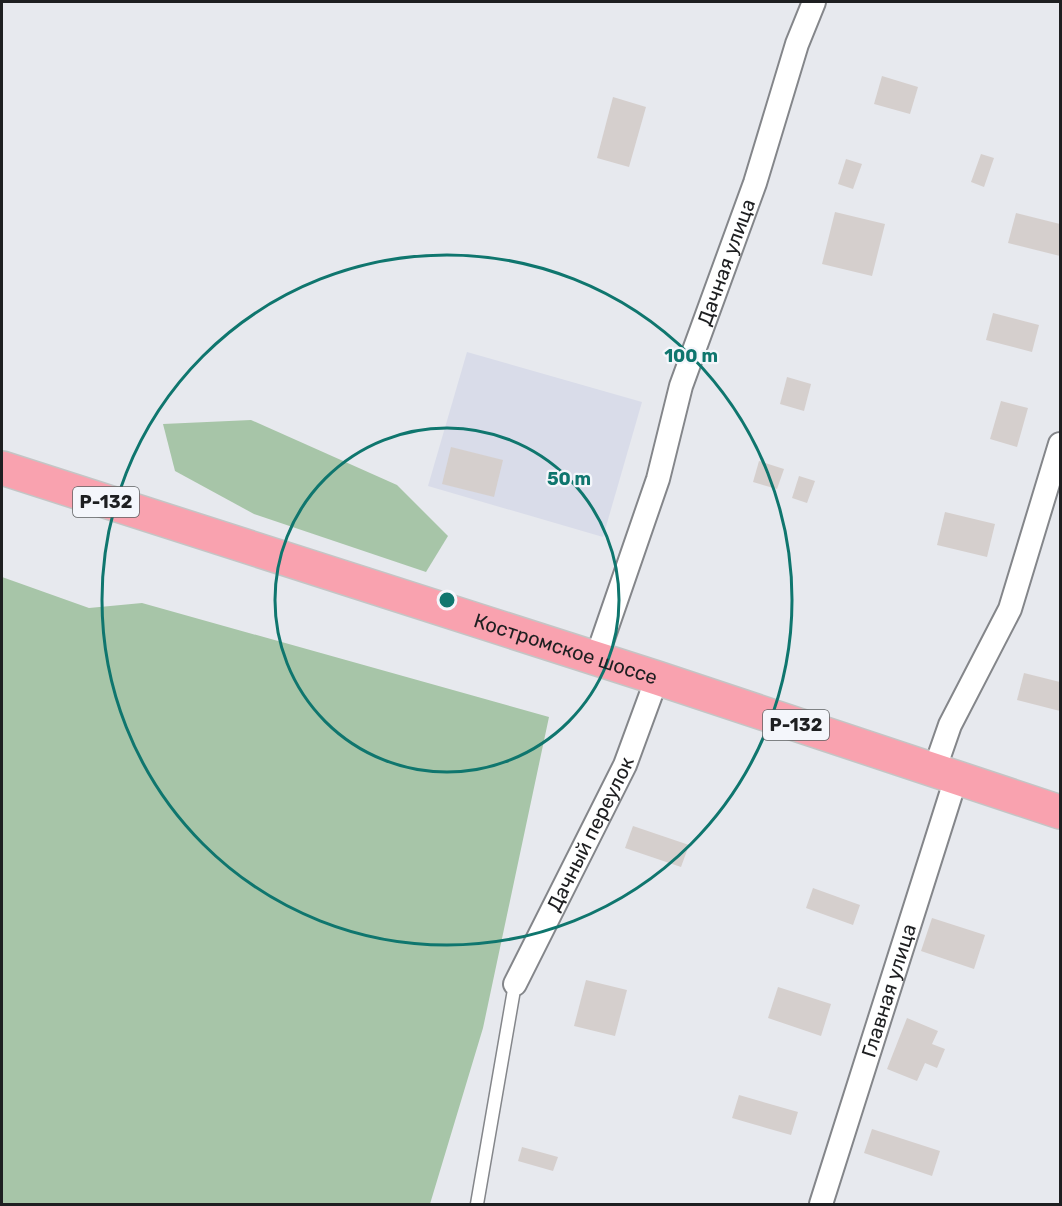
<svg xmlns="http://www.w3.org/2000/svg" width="1062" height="1206" viewBox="0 0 1062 1206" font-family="Rubik,sans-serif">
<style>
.built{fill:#d9dce9}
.green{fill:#a7c5a8}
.building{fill:#d5cfcd}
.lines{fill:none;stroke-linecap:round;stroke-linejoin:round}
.lane-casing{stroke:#84868a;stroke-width:15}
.street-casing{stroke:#84868a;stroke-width:26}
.highway-casing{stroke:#c4c5c5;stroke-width:36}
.lane{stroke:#fff;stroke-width:12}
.street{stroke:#fff;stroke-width:22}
.highway{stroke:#f9a2af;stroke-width:33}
.ring{fill:none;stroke:#0f766e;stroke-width:3}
.labels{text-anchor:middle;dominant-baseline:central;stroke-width:4.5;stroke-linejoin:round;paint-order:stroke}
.shield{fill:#f4f6fb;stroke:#5e6062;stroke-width:1.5}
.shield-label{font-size:18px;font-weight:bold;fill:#1e1f21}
.street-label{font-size:20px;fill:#1e1f21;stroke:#f4f6fb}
.centre{fill:#0f766e;stroke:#f4f6fb;stroke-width:3}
.ring-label{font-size:18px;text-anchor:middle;font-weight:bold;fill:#0f766e;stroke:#f4f6fb;stroke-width:4.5;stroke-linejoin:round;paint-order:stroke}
</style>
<rect width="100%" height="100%" fill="#e7e9ee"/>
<path class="built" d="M467,352L642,402L603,537L428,486Z"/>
<g class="green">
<path d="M251,420L397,485L448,536L426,572L254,514L175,471L163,424Z"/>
<path d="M2,577L89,608L142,603L549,717L483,1028L430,1204H2Z"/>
</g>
<g class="building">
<path d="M882,76L918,87L910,114L874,104Z"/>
<path d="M613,97L646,107L629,167L597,158Z"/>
<path d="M981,154L994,158L984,187L971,182Z"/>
<path d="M846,159L862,164L853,189L838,184Z"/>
<path d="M835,212L885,224L872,276L822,264Z"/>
<path d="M1016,213L1060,224V256L1008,243Z"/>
<path d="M993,313L1039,325L1032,352L986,340Z"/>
<path d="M787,377L811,384L804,411L780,404Z"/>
<path d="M1001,401L1028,408L1017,447L990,439Z"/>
<path d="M451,447L503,460L494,497L442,484Z"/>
<path d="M759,461L784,469L777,489L753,482Z"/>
<path d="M799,476L815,481L807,503L792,498Z"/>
<path d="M945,512L995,524L987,557L937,545Z"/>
<path d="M1024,673L1060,682V711L1017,700Z"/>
<path d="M633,826L689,845L681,867L625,848Z"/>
<path d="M813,888L860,905L853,925L806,908Z"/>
<path d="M932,918L985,935L974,969L921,951Z"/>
<path d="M586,980L627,990L615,1036L574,1026Z"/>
<path d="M778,987L831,1004L821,1036L768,1018Z"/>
<path d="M907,1018L938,1031L932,1044L945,1049L937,1068L925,1063L917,1081L887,1069Z"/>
<path d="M739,1095L798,1112L791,1135L732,1118Z"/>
<path d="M872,1129L940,1151L932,1176L864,1153Z"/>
<path d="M522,1147L558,1157L553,1171L518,1161Z"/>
</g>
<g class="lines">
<defs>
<path id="lane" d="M477,1204L515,984"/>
<g id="street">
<path id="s1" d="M596,659L658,479L681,386L755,183L797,44L814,2"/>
<path d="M934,771L950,725L1010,609L1060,444"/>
<path id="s2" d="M515,984L625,765L657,678"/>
<path id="s3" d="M821,1204L956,778"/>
</g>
<g id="highway">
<path id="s4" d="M2,468L657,678L1060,812"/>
</g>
</defs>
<use href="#lane" class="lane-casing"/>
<use href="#street" class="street-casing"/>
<use href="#highway" class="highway-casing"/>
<use href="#lane" class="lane"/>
<use href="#street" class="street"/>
<use href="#highway" class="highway"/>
</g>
<g class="ring">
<circle cx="447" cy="600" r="172"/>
<circle cx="447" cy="600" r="345"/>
</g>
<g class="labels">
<g class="shield">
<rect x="73" y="487" width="66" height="30" rx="4.5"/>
<rect x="763" y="710" width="66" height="30" rx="4.5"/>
</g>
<g class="shield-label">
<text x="106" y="502">Р-132</text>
<text x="796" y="725">Р-132</text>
</g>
<g class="street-label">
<text stroke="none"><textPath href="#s1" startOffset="418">Дачная улица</textPath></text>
<text stroke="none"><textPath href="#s4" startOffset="592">Костромское шоссе</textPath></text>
<text stroke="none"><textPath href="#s2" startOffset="168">Дачный переулок</textPath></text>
<text stroke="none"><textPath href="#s3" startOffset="224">Главная улица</textPath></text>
</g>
</g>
<circle cx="447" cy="600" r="9" class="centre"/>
<g class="ring-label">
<text x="691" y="362">100 m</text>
<text x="569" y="485">50 m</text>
</g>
<rect width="1062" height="1206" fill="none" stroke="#1e1f21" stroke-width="6"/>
</svg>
